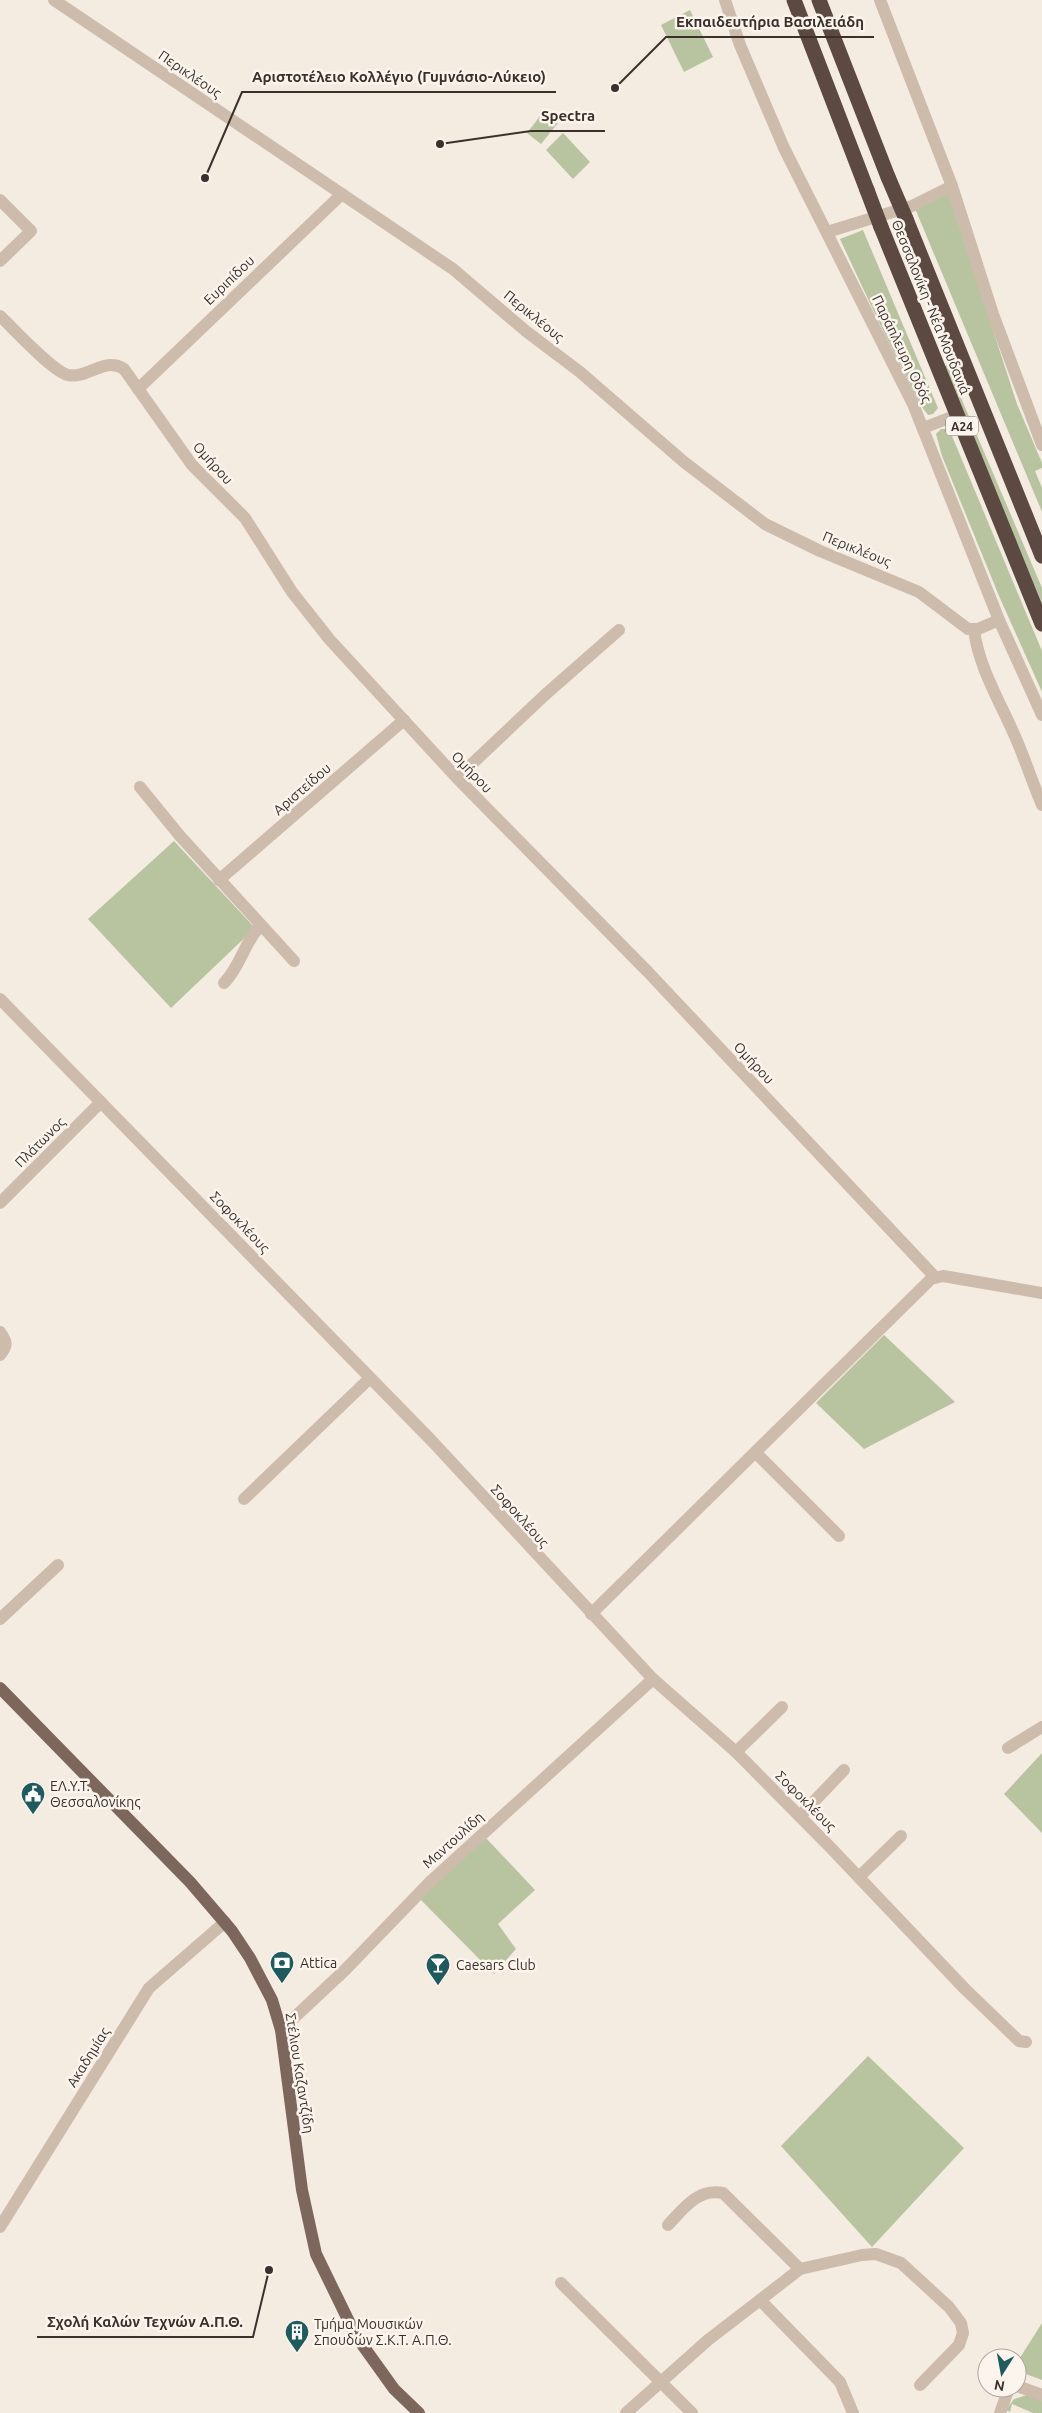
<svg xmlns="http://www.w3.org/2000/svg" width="1042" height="2413" viewBox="0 0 1042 2413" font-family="Ubuntu,sans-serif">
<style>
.green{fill:#b8c4a0}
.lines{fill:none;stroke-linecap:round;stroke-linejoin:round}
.minor{stroke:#cdbbac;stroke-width:12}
.major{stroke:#7d675c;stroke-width:12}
.highway{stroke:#5c4a42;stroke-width:15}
.highway-bridge{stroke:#5c4a42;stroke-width:15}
.labels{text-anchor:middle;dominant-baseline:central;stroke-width:5;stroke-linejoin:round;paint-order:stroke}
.shield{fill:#fbf5ee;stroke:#756b66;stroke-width:1}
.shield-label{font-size:12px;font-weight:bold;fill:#3b302b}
.street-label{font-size:14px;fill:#3b302b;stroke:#fbf5ee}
.poi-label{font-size:14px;fill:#3b302b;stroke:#fbf5ee;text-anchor:start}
.leader{fill:none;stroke:#3b302b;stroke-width:2}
.callout-dot{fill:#3b302b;stroke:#fbf5ee;stroke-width:2}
.callout-label{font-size:15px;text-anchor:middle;font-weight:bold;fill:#3b302b;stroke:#fbf5ee;stroke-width:5;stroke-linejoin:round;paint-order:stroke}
</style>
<rect width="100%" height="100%" fill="#f4ebe1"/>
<g class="green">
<path d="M690,10L713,57L684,72L661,25Z"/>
<path d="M544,111L558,123L541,144L527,133Z"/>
<path d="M563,133L590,162L573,179L546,150Z"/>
<path d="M948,192L1017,404L1042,463V468L1035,471L1042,488V512L914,206Z"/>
<path d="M863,230L938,408L933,414L928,415C918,403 911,386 904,372C881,328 861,284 840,239Z"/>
<path d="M947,365L1042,588V603L942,368Z"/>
<path d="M941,429H945L952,436L1042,651V692L999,596L942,456L936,434Z"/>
<path d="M174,841L255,928L171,1008L88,919Z"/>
<path d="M884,1335L955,1402L864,1449L816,1403Z"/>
<path d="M1042,1753V1833L1004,1794Z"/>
<path d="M486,1838L535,1890L498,1924L516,1949L494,1974L419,1898Z"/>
<path d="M868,2056L964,2148L872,2247L781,2146Z"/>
<path d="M1042,2323V2380L1023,2373L1018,2361Z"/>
<path d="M1027,2395L1042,2400V2413H1033L1012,2404L1010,2412L1006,2410L1014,2399Z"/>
</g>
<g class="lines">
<g class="minor">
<path d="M54,0L453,269L527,332L580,372L684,462L765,524L820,551L919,592L968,629H978L999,620"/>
<path d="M725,0L740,45L784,148L913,404L999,620L1042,715"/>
<path d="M880,0L952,186L993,314L1042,445"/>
<path d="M0,200L31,231L0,261"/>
<path d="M827,232L912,206L952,186"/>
<path d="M0,316C14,329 52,371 68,375C88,379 105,356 124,369L192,465L245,518L292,592L330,640L457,778L648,972L935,1277"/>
<path d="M138,389L342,194"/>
<path d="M923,428L957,415"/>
<path d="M974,630C979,669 1002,705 1017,741C1026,762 1033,784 1042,805"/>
<path d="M457,778L546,694L619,630"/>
<path d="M140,787L180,836L294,961"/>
<path d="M219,880L404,720"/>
<path d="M224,983C241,966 244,942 261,925"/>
<path d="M0,999L431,1440L653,1679L736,1752L830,1847L964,1988L1019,2041L1026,2042"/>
<path d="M0,1203L101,1102"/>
<path d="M0,1332C7,1342 8,1345 0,1355"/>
<path d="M756,1453L839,1536"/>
<path d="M244,1499L370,1378"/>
<path d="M591,1614L931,1279L943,1276L1042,1293"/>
<path d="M0,1619L58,1565"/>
<path d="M1008,1748L1042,1727"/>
<path d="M736,1752L782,1707"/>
<path d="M800,1816L844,1770"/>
<path d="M859,1877L901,1836"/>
<path d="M281,2030L345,1970L430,1882L653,1679"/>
<path d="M668,2225C684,2208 698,2188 723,2193L800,2269"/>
<path d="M0,2227L149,1988L225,1922"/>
<path d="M561,2283L692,2413"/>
<path d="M760,2300L800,2269L862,2255L876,2254L901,2263L949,2307L961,2323L963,2333L959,2345L920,2385"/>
<path d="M1017,2386L1042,2395"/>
<path d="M626,2413L708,2340L760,2300L840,2382L853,2413"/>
<path d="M1000,2413L1009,2388"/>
</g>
<path class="major" d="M0,1688L190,1882L232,1931L250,1958L272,2000L281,2030L302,2190L316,2254L356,2336L394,2389L419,2413"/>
<g class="highway">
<path d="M794,0L867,190"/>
<path d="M819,0L888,177"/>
<path d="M906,219L1042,556"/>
<path d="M881,227L1042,624"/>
</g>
<g class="highway-bridge">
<path d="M888,177L906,219"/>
<path d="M867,190L881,227"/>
</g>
</g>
<defs>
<symbol id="civic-pin" viewBox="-11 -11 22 30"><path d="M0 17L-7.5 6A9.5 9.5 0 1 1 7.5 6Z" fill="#1f5a5e" stroke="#fbf5ee"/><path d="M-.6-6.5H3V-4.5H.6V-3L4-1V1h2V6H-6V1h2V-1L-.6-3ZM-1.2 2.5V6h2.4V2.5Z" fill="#fff"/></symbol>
<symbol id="bank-pin" viewBox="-11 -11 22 30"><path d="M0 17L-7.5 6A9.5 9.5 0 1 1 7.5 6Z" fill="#1f5a5e" stroke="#fbf5ee"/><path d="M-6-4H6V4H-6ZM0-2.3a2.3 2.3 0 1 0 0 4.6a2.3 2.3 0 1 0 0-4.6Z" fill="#fff"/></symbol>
<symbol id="bar-pin" viewBox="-11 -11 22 30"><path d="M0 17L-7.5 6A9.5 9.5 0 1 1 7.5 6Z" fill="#1f5a5e" stroke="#fbf5ee"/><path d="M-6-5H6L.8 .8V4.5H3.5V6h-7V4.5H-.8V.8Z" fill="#fff"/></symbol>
<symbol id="building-pin" viewBox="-11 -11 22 30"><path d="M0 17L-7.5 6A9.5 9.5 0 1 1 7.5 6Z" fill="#1f5a5e" stroke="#fbf5ee"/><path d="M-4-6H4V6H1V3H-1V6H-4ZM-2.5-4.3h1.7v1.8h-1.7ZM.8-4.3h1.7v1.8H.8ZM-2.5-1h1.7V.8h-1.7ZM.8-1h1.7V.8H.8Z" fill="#fff"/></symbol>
</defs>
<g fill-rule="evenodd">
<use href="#civic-pin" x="19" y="1780" width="28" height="38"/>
<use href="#bank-pin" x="268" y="1949" width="28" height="38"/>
<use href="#bar-pin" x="424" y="1951" width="28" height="38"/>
<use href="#building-pin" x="283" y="2318" width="28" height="38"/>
</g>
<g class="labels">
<rect class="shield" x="946" y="416.5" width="32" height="19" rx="4"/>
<g class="shield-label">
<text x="962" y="426">Α24</text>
</g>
<g class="street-label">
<text transform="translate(190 74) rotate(34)">Περικλέους</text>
<text transform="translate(229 280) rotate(-44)">Ευριπίδου</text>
<text transform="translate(931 307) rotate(68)">Θεσσαλονίκη - Νέα Μουδανιά</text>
<text transform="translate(534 316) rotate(39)">Περικλέους</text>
<text transform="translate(902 349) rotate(64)">Παράπλευρη Οδός</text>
<text transform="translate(213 463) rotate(48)">Ομήρου</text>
<text transform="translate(857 549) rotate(22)">Περικλέους</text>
<text transform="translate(472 772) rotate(46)">Ομήρου</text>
<text transform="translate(302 789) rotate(-41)">Αριστείδου</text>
<text transform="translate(754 1063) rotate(47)">Ομήρου</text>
<text transform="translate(40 1142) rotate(-45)">Πλάτωνος</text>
<text transform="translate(240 1222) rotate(46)">Σοφοκλέους</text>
<text transform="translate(520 1516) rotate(48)">Σοφοκλέους</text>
<text transform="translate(806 1801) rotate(45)">Σοφοκλέους</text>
<text transform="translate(453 1840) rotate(-42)">Μαντουλίδη</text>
<text transform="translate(88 2057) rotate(-58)">Ακαδημίας</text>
<text transform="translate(300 2073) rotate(81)">Στέλιου Καζαντζίδη</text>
</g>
<g class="poi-label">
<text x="50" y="1786">ΕΛ.Υ.Τ.<tspan x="50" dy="16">Θεσσαλονίκης</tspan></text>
<text x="300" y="1963">Attica</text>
<text x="456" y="1965">Caesars Club</text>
<text x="314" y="2324">Τμήμα Μουσικών<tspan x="314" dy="16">Σπουδών Σ.Κ.Τ. Α.Π.Θ.</tspan></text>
</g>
</g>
<path class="leader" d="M615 88L666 37H874M205 178L242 92H556M440 144L531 131H605M269 2270L253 2337H37"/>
<g class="callout-dot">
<circle cx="615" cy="88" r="5"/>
<circle cx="205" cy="178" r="5"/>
<circle cx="440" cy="144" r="5"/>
<circle cx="269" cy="2270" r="5"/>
</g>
<g class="callout-label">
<text x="770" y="27">Εκπαιδευτήρια Βασιλειάδη</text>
<text x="399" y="82">Αριστοτέλειο Κολλέγιο (Γυμνάσιο-Λύκειο)</text>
<text x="568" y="121">Spectra</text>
<text x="145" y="2327">Σχολή Καλών Τεχνών Α.Π.Θ.</text>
</g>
<g transform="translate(1002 2373) rotate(191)"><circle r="24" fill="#fbf5ee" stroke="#aea6a0"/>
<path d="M0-4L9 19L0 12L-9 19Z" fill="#1f5a5e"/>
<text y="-8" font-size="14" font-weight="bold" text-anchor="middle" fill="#3b302b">N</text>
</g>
</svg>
